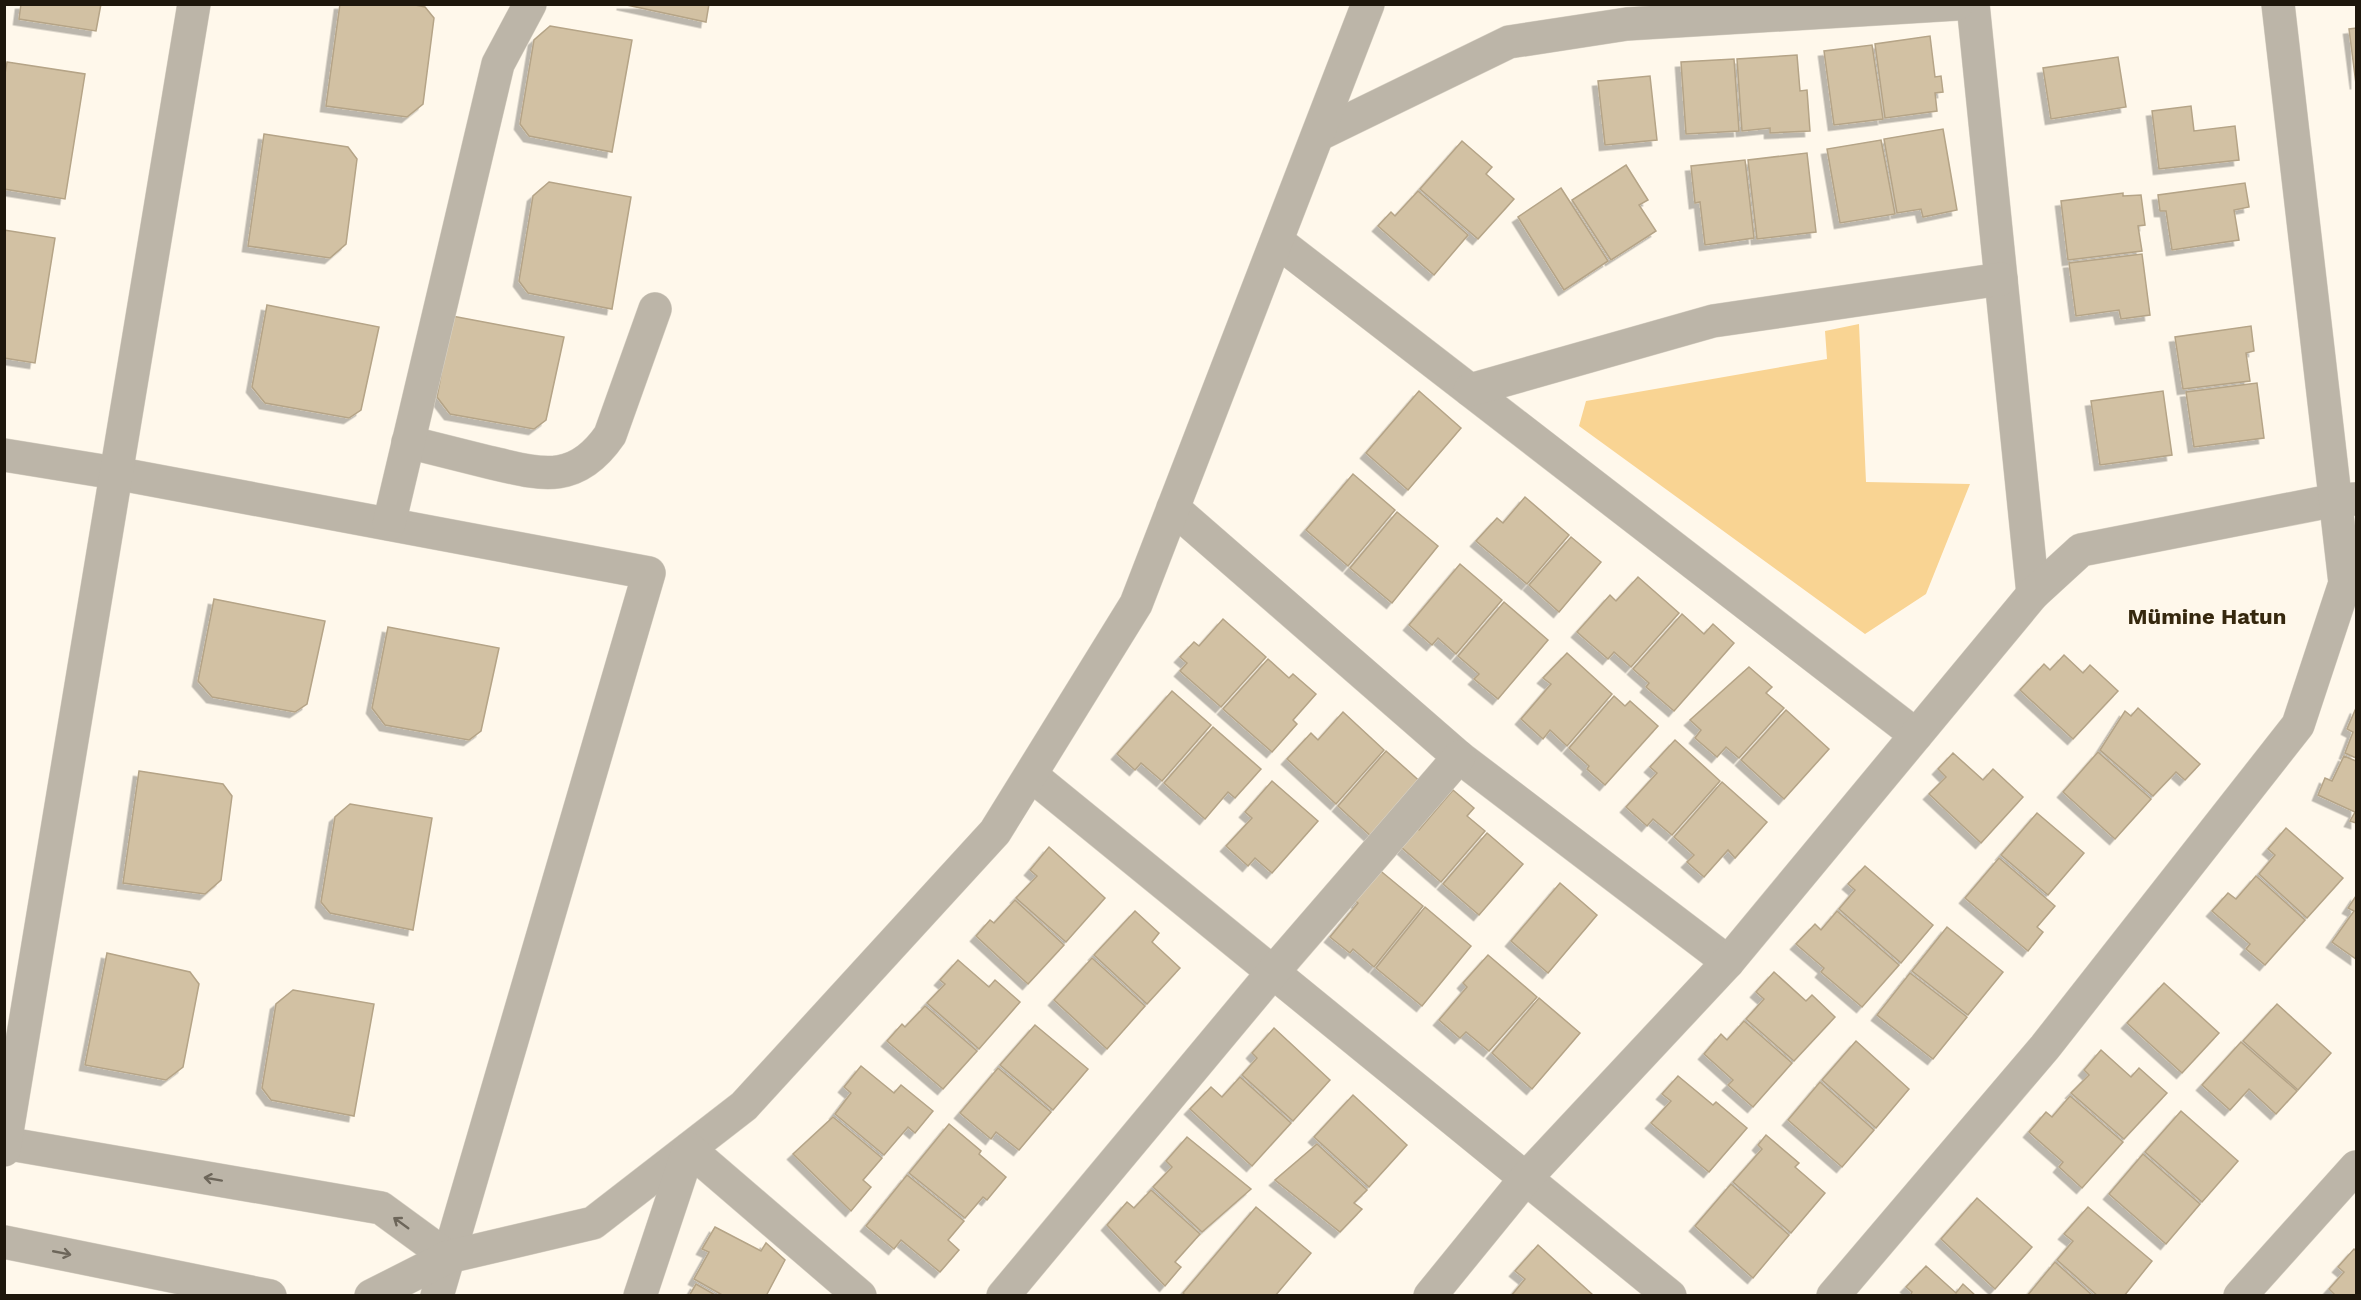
<svg xmlns="http://www.w3.org/2000/svg" width="2361" height="1300" viewBox="0 0 2361 1300" font-family="'Work Sans',sans-serif">
<style>
.green{fill:#f9d493}
.building{fill:#d2c1a3;stroke:#b5a487;stroke-width:1.5;filter:url(#shadow)}
.lines{fill:none;stroke-linecap:round;stroke-linejoin:round}
.minor-casing{stroke:#dbd4c7;stroke-width:34}
.minor{stroke:#bcb5a8;stroke-width:33}
.oneway{stroke:#6d665a}
.labels{text-anchor:middle;dominant-baseline:central;stroke-width:5;stroke-linejoin:round;paint-order:stroke}
.district-label{font-size:22px;font-weight:bold;fill:#36280e;stroke:#fff8eb}
</style>
<defs>
<filter id="shadow"><feDropShadow dx="-5.5" dy="5.5" stdDeviation="0" flood-color="#0004"/></filter>
</defs>
<rect width="100%" height="100%" fill="#fff8eb"/>
<path class="green" d="M1859,324L1866,482L1970,484L1926,594L1865,634L1579,426L1586,401L1827,359L1825,331Z"/>
<g class="building">
<path d="M21,4H101L96,31L19,19Z"/>
<path d="M340,4H410L425,7L434,18L423,104L407,117L326,106Z"/>
<path d="M622,4H709L706,22Z"/>
<path d="M550,26L632,40L612,152L529,136L520,124L534,40Z"/>
<path d="M2356,28V84L2349,29Z"/>
<path d="M1930,36L1935,77L1941,76L1943,92L1935,93L1937,111L1885,118L1875,44Z"/>
<path d="M1872,45L1883,119L1834,125L1824,51Z"/>
<path d="M1797,55L1800,91L1807,90L1810,131L1770,133V128L1742,131L1737,59Z"/>
<path d="M2118,57L2126,107L2051,119L2043,68Z"/>
<path d="M1734,59L1739,131L1686,134L1681,62Z"/>
<path d="M7,62L85,74L65,199L4,189V79Z"/>
<path d="M1650,76L1657,140L1605,145L1598,81Z"/>
<path d="M2191,106L2194,131L2235,126L2239,160L2159,169L2152,111Z"/>
<path d="M1943,129L1957,210L1923,217L1921,209L1897,213L1884,139Z"/>
<path d="M264,134L348,147L357,159L346,244L330,258L248,246Z"/>
<path d="M1881,140L1895,214L1840,223L1827,149Z"/>
<path d="M1462,141L1492,167L1486,174L1514,199L1478,239L1420,189Z"/>
<path d="M1807,153L1816,232L1757,239L1748,160Z"/>
<path d="M1745,160L1754,238L1705,245L1700,202L1695,203L1691,166Z"/>
<path d="M1626,165L1648,200L1639,205L1656,231L1611,260L1572,200Z"/>
<path d="M549,182L631,197L612,309L528,293L519,281L533,196Z"/>
<path d="M2245,183L2249,207L2234,210L2239,240L2172,250L2166,211H2160L2158,195Z"/>
<path d="M1561,188L1608,261L1564,290L1518,217Z"/>
<path d="M1418,191L1468,235L1434,275L1378,226L1391,212L1395,216Z"/>
<path d="M2123,193V196L2141,195L2145,225L2138,226L2142,251L2068,260L2061,201Z"/>
<path d="M4,230L55,238L35,363L4,358Z"/>
<path d="M2142,254L2150,315L2121,319L2119,310L2076,316L2069,263Z"/>
<path d="M267,305L379,327L361,410L349,418L265,403L252,387Z"/>
<path d="M452,316L564,337L546,420L534,429L450,414L437,397Z"/>
<path d="M2251,326L2254,351L2246,353L2250,381L2183,389L2175,337Z"/>
<path d="M2257,383L2264,438L2194,447L2186,392Z"/>
<path d="M1419,391L1461,428L1408,490L1366,453Z"/>
<path d="M2163,391L2172,455L2100,465L2091,401Z"/>
<path d="M1353,474L1395,510L1348,566L1306,530Z"/>
<path d="M1525,497L1569,535L1527,584L1476,541L1497,518L1503,523Z"/>
<path d="M1397,512L1438,546L1392,603L1350,568Z"/>
<path d="M1571,537L1601,562L1559,612L1529,585Z"/>
<path d="M1460,564L1502,600L1456,654L1438,638L1432,645L1409,625Z"/>
<path d="M1638,577L1679,613L1631,667L1614,652L1608,659L1577,632L1610,595L1616,601Z"/>
<path d="M214,599L325,621L307,704L295,712L212,697L198,681Z"/>
<path d="M1504,602L1548,640L1498,699L1474,679L1479,674L1458,656Z"/>
<path d="M1682,614L1704,634L1713,624L1734,643L1674,711L1646,687L1649,683L1633,669Z"/>
<path d="M1223,619L1266,657L1221,707L1180,671L1187,663L1180,657L1194,642L1199,646Z"/>
<path d="M388,627L499,648L481,731L469,740L385,725L372,708Z"/>
<path d="M1567,653L1612,694L1567,746L1550,730L1543,739L1521,719L1551,684L1543,678Z"/>
<path d="M2064,655L2083,673L2090,665L2118,691L2073,739L2020,690L2044,664L2050,670Z"/>
<path d="M1268,659L1289,678L1293,674L1316,694L1293,720L1297,724L1272,752L1223,709Z"/>
<path d="M1749,667L1772,687L1766,693L1784,708L1739,758L1726,747L1717,757L1695,738L1701,730L1690,720Z"/>
<path d="M1172,691L1211,725L1162,781L1141,763L1135,770L1117,754Z"/>
<path d="M1614,696L1625,706L1630,701L1658,726L1605,785L1587,769L1589,766L1569,748Z"/>
<path d="M2138,708L2200,764L2185,780L2176,772L2153,796L2100,750L2125,711L2131,716Z"/>
<path d="M2356,708V758L2345,753L2353,732L2347,729Z"/>
<path d="M1786,710L1829,749L1784,799L1741,760Z"/>
<path d="M1343,712L1384,750L1336,804L1287,759L1311,733L1318,740Z"/>
<path d="M1213,727L1261,769L1235,798L1228,792L1205,819L1164,783Z"/>
<path d="M1675,740L1720,781L1672,835L1653,819L1647,826L1626,807L1657,773L1650,767Z"/>
<path d="M1386,751L1424,785L1374,839L1338,806Z"/>
<path d="M2098,752L2151,799L2115,839L2063,792Z"/>
<path d="M1953,753L1983,780L1993,769L2023,797L1981,843L1929,794L1946,777L1938,769Z"/>
<path d="M2344,756L2356,761V823L2350,821L2355,812L2318,795L2325,778L2332,781Z"/>
<path d="M139,771L223,784L232,796L221,880L205,894L123,883Z"/>
<path d="M1272,781L1318,821L1272,873L1255,858L1248,866L1226,846L1252,818L1245,812Z"/>
<path d="M1722,782L1767,822L1735,858L1728,850L1704,877L1687,862L1694,855L1674,837Z"/>
<path d="M1453,790L1474,808L1467,816L1485,831L1441,882L1401,847L1413,824L1419,830Z"/>
<path d="M350,804L432,818L413,930L330,913L321,902L335,817Z"/>
<path d="M2037,813L2084,853L2048,895L2001,855Z"/>
<path d="M2286,828L2343,878L2307,918L2259,874L2275,855L2268,849Z"/>
<path d="M1487,833L1523,864L1479,915L1443,884Z"/>
<path d="M1049,847L1105,898L1066,942L1016,898L1037,876L1030,870Z"/>
<path d="M1999,858L2055,906L2037,927L2043,932L2028,951L1965,898Z"/>
<path d="M1865,866L1933,925L1901,963L1839,909L1855,890L1848,884Z"/>
<path d="M1377,868L1423,906L1374,967L1353,949L1350,953L1330,937L1358,903L1353,899Z"/>
<path d="M2256,876L2305,920L2265,965L2246,949L2250,944L2212,911L2228,893L2236,899Z"/>
<path d="M1560,883L1597,915L1548,973L1511,941Z"/>
<path d="M2356,896V959L2332,942L2354,911L2348,908Z"/>
<path d="M1015,900L1064,945L1028,984L976,936L990,920L994,923Z"/>
<path d="M1425,907L1471,946L1422,1006L1376,968Z"/>
<path d="M1135,911L1159,933L1152,942L1180,968L1147,1004L1094,955Z"/>
<path d="M1837,911L1899,965L1862,1007L1821,972L1824,968L1796,944L1815,924L1821,930Z"/>
<path d="M1947,927L2003,972L1968,1015L1912,971Z"/>
<path d="M107,953L190,972L199,984L183,1067L166,1080L85,1065Z"/>
<path d="M1488,955L1537,997L1489,1051L1466,1032L1460,1038L1439,1020L1467,987L1463,983Z"/>
<path d="M1092,958L1145,1006L1107,1049L1054,1000Z"/>
<path d="M958,960L989,987L995,980L1020,1002L979,1049L927,1003L945,984L940,980Z"/>
<path d="M1774,972L1806,1001L1812,995L1835,1017L1794,1061L1746,1019L1764,999L1756,992Z"/>
<path d="M1910,973L1967,1017L1933,1059L1877,1015Z"/>
<path d="M2164,983L2219,1033L2182,1073L2127,1023Z"/>
<path d="M293,990L374,1004L354,1116L271,1100L262,1088L276,1004Z"/>
<path d="M1539,998L1580,1033L1532,1089L1492,1053Z"/>
<path d="M2277,1004L2331,1053L2298,1090L2243,1041Z"/>
<path d="M925,1006L977,1051L943,1089L887,1041L902,1024L905,1027Z"/>
<path d="M1744,1021L1792,1063L1753,1107L1728,1085L1733,1080L1704,1054L1721,1034L1727,1040Z"/>
<path d="M1035,1025L1088,1069L1053,1110L1000,1065Z"/>
<path d="M1274,1028L1330,1080L1293,1121L1242,1075L1257,1058L1252,1053Z"/>
<path d="M1856,1041L1909,1089L1876,1128L1822,1080Z"/>
<path d="M2241,1042L2297,1091L2276,1114L2249,1089L2230,1110L2202,1085Z"/>
<path d="M2101,1050L2131,1077L2139,1068L2167,1093L2124,1139L2071,1093L2089,1075L2084,1070Z"/>
<path d="M861,1066L894,1093L901,1085L933,1111L915,1133L908,1127L884,1155L835,1114L851,1093L844,1087Z"/>
<path d="M998,1068L1051,1112L1019,1150L996,1132L991,1139L960,1113Z"/>
<path d="M1678,1076L1713,1105L1716,1102L1747,1128L1709,1172L1651,1123L1671,1101L1662,1094Z"/>
<path d="M1240,1077L1291,1123L1252,1166L1190,1109L1211,1087L1222,1097Z"/>
<path d="M1820,1082L1874,1130L1842,1167L1788,1120Z"/>
<path d="M1353,1095L1407,1145L1369,1187L1314,1137Z"/>
<path d="M2070,1096L2123,1142L2082,1188L2059,1167L2063,1162L2029,1132L2046,1112L2052,1117Z"/>
<path d="M2181,1111L2238,1161L2202,1202L2145,1152Z"/>
<path d="M833,1117L882,1158L863,1180L871,1187L851,1211L793,1154Z"/>
<path d="M949,1124L981,1151L979,1154L1006,1177L987,1200L983,1197L965,1218L909,1173Z"/>
<path d="M1766,1135L1799,1163L1795,1167L1825,1193L1791,1233L1733,1182L1762,1149L1758,1145Z"/>
<path d="M1187,1137L1251,1189L1202,1232L1153,1187L1172,1167L1166,1161Z"/>
<path d="M1317,1144L1367,1190L1354,1203L1362,1209L1340,1232L1275,1180Z"/>
<path d="M2143,1154L2200,1204L2166,1244L2109,1194Z"/>
<path d="M907,1175L964,1221L948,1240L959,1250L940,1272L901,1240L894,1249L866,1226Z"/>
<path d="M1731,1184L1789,1235L1753,1278L1695,1226Z"/>
<path d="M1151,1190L1200,1234L1175,1262L1181,1267L1165,1286L1107,1225L1127,1202L1134,1208Z"/>
<path d="M1977,1198L2032,1247L1995,1289L1941,1239Z"/>
<path d="M1256,1207L1311,1253L1275,1296H1186L1183,1293Z"/>
<path d="M2088,1207L2152,1261L2124,1296H2098L2057,1260L2073,1241L2064,1234Z"/>
<path d="M715,1227L761,1251L766,1243L785,1260L766,1296H724L694,1279L709,1252L702,1249Z"/>
<path d="M1538,1245L1593,1295L1511,1296L1525,1279L1515,1271Z"/>
<path d="M2354,1249L2356,1251V1296H2336L2329,1289L2344,1272L2338,1267Z"/>
<path d="M2055,1262L2093,1296H2027Z"/>
<path d="M1926,1266L1956,1293L1963,1284L1976,1296H1910L1912,1292L1906,1287Z"/>
<path d="M696,1284L717,1296H689Z"/>
</g>
<g class="lines">
<defs>
<g id="minor">
<path d="M1973,4L2033,594"/>
<path d="M1318,135L1509,42L1627,24L1957,4"/>
<path d="M1277,241L1916,735"/>
<path d="M1470,390L1713,321L2001,279"/>
<path d="M408,442C435,449 461,455 488,462C540,474 575,486 610,435L655,309"/>
<path d="M4,455L115,473L649,573L437,1296"/>
<path d="M1173,508L1459,757L1728,962"/>
<path d="M389,524L498,64L530,4"/>
<path d="M1031,775L1670,1296"/>
<path d="M4,1143L381,1208L448,1257"/>
<path d="M4,1150L194,4"/>
<path d="M4,1242L270,1296"/>
<path d="M371,1296L448,1257L593,1223L744,1106L995,832L1136,604L1368,4"/>
<path d="M640,1296L689,1149L860,1296"/>
<path d="M1003,1296L1273,972L1459,757"/>
<path d="M1430,1296L1526,1178L1728,962L2033,594L2081,550L2336,500L2356,499"/>
<path d="M1833,1296L2045,1047L2298,725L2345,583L2278,4"/>
<path d="M2240,1296L2356,1167"/>
</g>
</defs>
<use href="#minor" class="minor-casing"/>
<use href="#minor" class="minor"/>
</g>
<defs><path id="oneway-shaft" d="M-6 0H5M1.5-3L5.5 0L1.5 3" fill="none" stroke-width="1.6" stroke-linecap="round" stroke-linejoin="round" transform="scale(1.5)"/></defs>
<g class="oneway">
<use href="#oneway-shaft" transform="translate(213 1179) rotate(-170)"/>
<use href="#oneway-shaft" transform="translate(401 1223) rotate(-144)"/>
<use href="#oneway-shaft" transform="translate(62 1253) rotate(11)"/>
</g>
<g class="labels">
<g class="district-label">
<text x="2207" y="616">Mümine Hatun</text>
</g>
</g>
<rect width="2361" height="1300" fill="none" stroke="#1e170c" stroke-width="12"/>
</svg>
